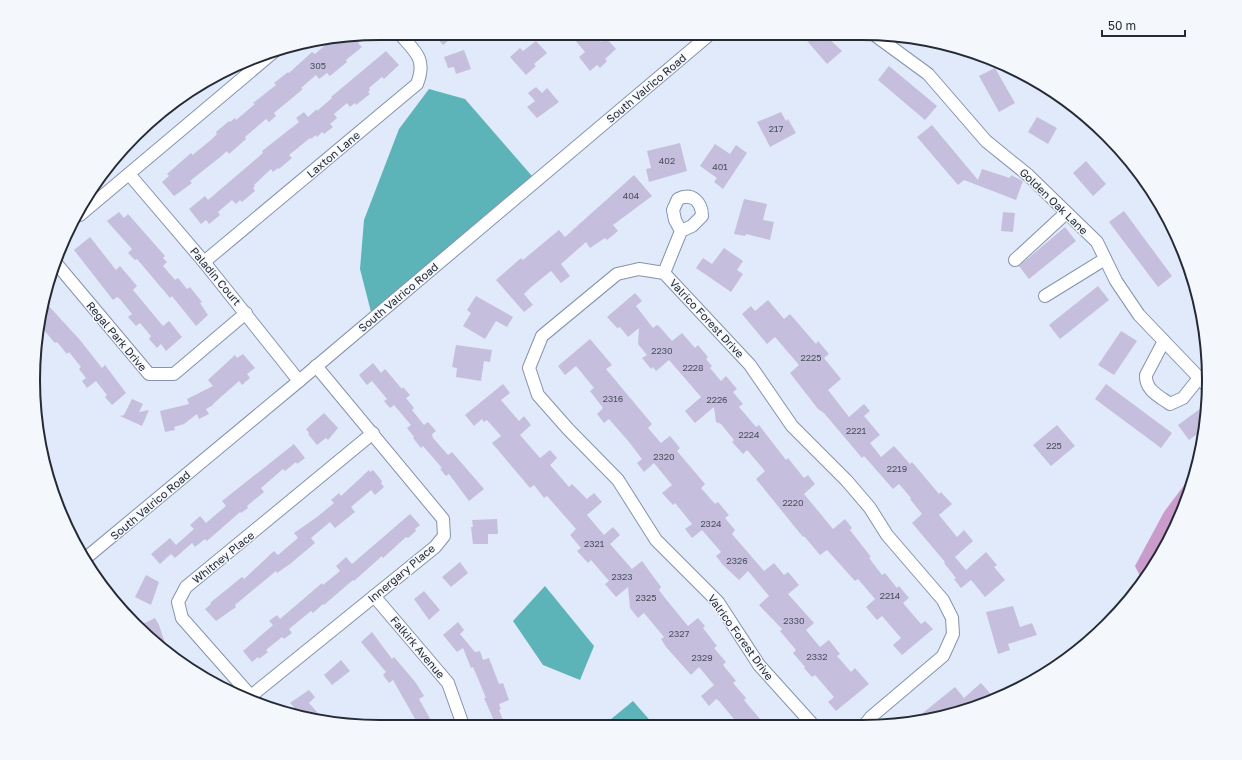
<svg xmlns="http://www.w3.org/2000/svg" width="1242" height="760" viewBox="0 0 1242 760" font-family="'Golos Text',sans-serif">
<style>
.forest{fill:#ca9ccc}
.water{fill:#5db4b8}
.building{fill:#c5bfdd}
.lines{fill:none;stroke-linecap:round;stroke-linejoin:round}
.minor-casing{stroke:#8593ad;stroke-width:14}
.minor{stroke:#fff;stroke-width:12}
.labels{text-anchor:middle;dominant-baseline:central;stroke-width:3;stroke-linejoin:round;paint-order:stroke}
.number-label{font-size:9px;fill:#4d4f5f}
.street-label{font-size:11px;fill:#252a35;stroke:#f4f7fc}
.rim{fill:none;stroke:#252a35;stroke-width:2}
</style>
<rect width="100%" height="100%" fill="#e0eafb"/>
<path class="forest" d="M1197,468L1173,533L1143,582L1135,566L1164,512Z"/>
<g class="water">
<path d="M429,89L465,99L532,176L371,312L360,269L364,220L399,129Z"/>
<path d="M545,586L594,646L580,680L543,665L513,621Z"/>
<path d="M633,701L654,725H604Z"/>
</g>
<g class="building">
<path d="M433,33H457L443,45Z"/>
<path d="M570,34H595L601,42L606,38L616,49L605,59L607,61L600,68L597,65L590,71L579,57L585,52Z"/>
<path d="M368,35L358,43L362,47L346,60L347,62L330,76L327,73L319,79L316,75L301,88L303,89L274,113L276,116L269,122L266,119L245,137L246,139L229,154L227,151L219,158L190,181L192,183L184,189L174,196L162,182L169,176L167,174L191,153L193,155L195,153L212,139L217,134L216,132L229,121L230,122L235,118L236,120L255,104L253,103L276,85L274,83L288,72L289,73L312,52L315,54L330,41Z"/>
<path d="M802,35H825L842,51L827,64Z"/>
<path d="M536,41L547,53L534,64L536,66L526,75L510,57L520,48L523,51Z"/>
<path d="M464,50L471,69L456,74L454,67L448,68L444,57Z"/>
<path d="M386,51L399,65L384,79L382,77L369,88L370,90L368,92L370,94L356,105L355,103L350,107L347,103L334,114L337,118L330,124L333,127L324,134L322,132L317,137L316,135L311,139L310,138L289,155L292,158L279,169L278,168L273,172L271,169L254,185L255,186L253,188L255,191L242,202L240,200L236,204L232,200L218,212L220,215L209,224L206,220L201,224L189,209L205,196L208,200L263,153L262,151L299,122L296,118L304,112L308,117L317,109V111L332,98L331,97Z"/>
<path d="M889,66L937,106L925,120L878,80Z"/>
<path d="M995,68L1015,103L999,112L979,76Z"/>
<path d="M536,87L542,93L547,88L559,102L537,118L527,107L535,101L528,93Z"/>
<path d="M781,112L786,121L788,119L796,133L770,147L757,122Z"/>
<path d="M1037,117L1057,128L1048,144L1028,132Z"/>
<path d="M932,125L978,180L982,169L1010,178L1011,175L1023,181L1016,200L964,180L958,185L917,137Z"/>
<path d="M680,143L687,171L649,182L646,169L651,168L647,151Z"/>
<path d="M715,144L730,154L736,145L747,153L723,189L714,182L717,178L700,166Z"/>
<path d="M1086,161L1106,184L1093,196L1073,173Z"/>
<path d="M634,175L652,196L613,225L618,231L607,240L605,238L590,248L586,242L561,264L570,276L561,283L551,271L531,287L524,294L533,305L524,312L496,280L521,258L523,260L559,230L565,237Z"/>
<path d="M744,199L767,204L763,220L774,222L770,240L746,234L745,236L734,234Z"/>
<path d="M1124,211L1172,276L1158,287L1109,222Z"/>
<path d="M119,212L124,218L128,214L165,256L163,258L167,262L163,266L175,280L178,278L187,289L190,287L202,302L200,303L208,315L196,326L172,296L170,298L137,259L135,260L128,253L132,249L107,221Z"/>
<path d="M1003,212L1015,213L1013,232L1001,231Z"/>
<path d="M1065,227L1076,241L1029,279L1019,266Z"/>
<path d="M90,237L116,270L120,266L137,286L133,290L163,326L169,321L182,337L166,351L161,344L157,348L149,339L151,336L140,323L136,326L128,317L132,314L120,299L117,297L113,300L74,250Z"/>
<path d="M724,248L743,261L737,270L743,274L731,292L696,268L703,258L712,264Z"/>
<path d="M1098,286L1109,300L1060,339L1049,325Z"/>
<path d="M635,293L642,301L636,306L653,328L657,325L659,326L672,341L682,333L695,348L698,345L708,357L706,359L712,366L710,368L721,381L726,376L737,389L733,392L743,404L739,407L756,427L759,425L786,460L788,458L804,478L808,475L815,484L804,494L833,529L845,519L852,528L850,530L871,557L869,558L882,575L885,573L897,588L899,586L909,598L903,603L921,624L925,621L933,629L902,655L893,645L901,638L882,616L877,620L866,607L875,599L858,579L855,581L827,550L820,555L804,536L803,537L756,479L765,471L747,450L743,454L732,442L734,440L721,424L716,422L714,407L695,423L685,411L701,397L669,360L656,371L653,367L651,369L642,358L647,355L638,344L639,328L628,337L620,327L617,328L607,317Z"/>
<path d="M476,296L513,317L507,327L496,321L485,339L463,326L471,313L467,310Z"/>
<path d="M768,300L784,319L790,314L816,344L818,341L829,354L824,358L841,379L828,390L849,417L864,404L870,411L864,416L880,435L870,443L881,457L894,446L910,464L912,462L939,494L941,492L952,504L939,515L957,537L964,530L973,541L955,557L966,570L986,552L997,565L994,567L1005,580L985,597L971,580L961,588L954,579L956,578L944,563L945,562L912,523L922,514L910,499L911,498L899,484L893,489L864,456L862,458L824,413L818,409L790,373L799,365L775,337L767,344L742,314L751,306L755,311Z"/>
<path d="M46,303L80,340L102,368L105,365L126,393L112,405L105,397L107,395L96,381L87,388L82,381L86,378L79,369L81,367L69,352L67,354L57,342L55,343L42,328Z"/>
<path d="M1121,331L1137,341L1114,375L1098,365Z"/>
<path d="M590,339L612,365L606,369L652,424L648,428L661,443L670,436L680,448L677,451L705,484L701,488L715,504L718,502L729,515L725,518L735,530L732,534L764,571L774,563L784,575L788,572L799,585L788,594L814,623L806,630L820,647L829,640L840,654L837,656L851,672L855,668L869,684L836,711L828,702L834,697L815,675L812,677L804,668L805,667L793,653L796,650L780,631L782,629L759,605L769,596L748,571L739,580L723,565L716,556L721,552L702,530L692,538L685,529L692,524L675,503L673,505L662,493L672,485L654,463L644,472L637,463L642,459L629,442L609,419L604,423L597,414L603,408L590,391L594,388L576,366L565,375L558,366Z"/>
<path d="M456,345L492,350L490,362L484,361L481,381L456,377L457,368L452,367Z"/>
<path d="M243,354L255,368L247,374L250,378L242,385L239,381L213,404V405L206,409L209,414L199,419L197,414L184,424L174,427L175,430L165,432L160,411L189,404L187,399L213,386L208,380L235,355L237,358Z"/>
<path d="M373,363L381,373L385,369L402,389L403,387L410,395L406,398L414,408L412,410L424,425L428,422L436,431L432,434L433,438L448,455L452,452L484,489L469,501L449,474L446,476L440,469L442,468L423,446L421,448L413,438L414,437L407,428L411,425L394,405L390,408L384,401L387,399L372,381L367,385L359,375Z"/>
<path d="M503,384L510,393L501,400L519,421L524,416L531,425L520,435L540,458L550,450L557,458L550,465L569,487L572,484L587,499L594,493L602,502L587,515L604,535L613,527L620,535L610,544L632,569L642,561L661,587L659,590L665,598L688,626L698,618L705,626L703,628L717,646L714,648L726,662L723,665L736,681L733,683L746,698L744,700L766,726H726L734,719L719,701L716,699L709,706L701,696L714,685L699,667L691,675L666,647L661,639L664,637L644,613L638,618L630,608L628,587L616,597L605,584L609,581L591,560L588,563L577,551L581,548L570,535L576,529L547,496L544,498L534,485L530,488L492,443L501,436L487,420L484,422L482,419L474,426L465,415Z"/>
<path d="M1106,384L1172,433L1161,448L1095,399Z"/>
<path d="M132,399L143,404L139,412L149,410L142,426L120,416L124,415Z"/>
<path d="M1208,403L1204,429L1189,440L1178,425Z"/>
<path d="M324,413L338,428L328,440L326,438L317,445L308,434L309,433L306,429Z"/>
<path d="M1057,425L1075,446L1051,466L1033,445Z"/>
<path d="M294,444L305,458L297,464L296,462L285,471L283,469L261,488L264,492L247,506L248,508L241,513L240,512L207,541L205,539L195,547L192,543L175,558L171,554L160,564L151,554L170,538L176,545L194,529L190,525L200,516L206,523L226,506L222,501Z"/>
<path d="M369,470L370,472L373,470L382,481L381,483L384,487L375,495L371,490L351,507L355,512L335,528L330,522L311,538L315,543L290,564L277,573L276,571L235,605L236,607L216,621L205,609L211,604L210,603L242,577L244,579L274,551L278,555L298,538L294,533L317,517L334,503L331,500L339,493L341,496Z"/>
<path d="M410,514L420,525L415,529L416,531L408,538L406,537L383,558L382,556L354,581L353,580L324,605L323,604L313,613L311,611L289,629L292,633L284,639L282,637L266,650L268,652L259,659L258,657L252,662L243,651L273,625L269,621L277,615L280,619L322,583L323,585L340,571L336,566L346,557L352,564Z"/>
<path d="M497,519L498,534H488V544H473L471,527H473L472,520Z"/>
<path d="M460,562L468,573L451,587L442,577Z"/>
<path d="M146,575L159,582L151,605L135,597Z"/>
<path d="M424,591L440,610L429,620L414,599Z"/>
<path d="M1013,606L1020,627L1032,623L1037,635L1008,644L1010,650L998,654L986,612Z"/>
<path d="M155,618L159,625L169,655L139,626Z"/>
<path d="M458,622L464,630L460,634L475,652L480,651L483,660L489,658L499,684L503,683L509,700L499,704L501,709L499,710L505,725H496L484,698H486L479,681L473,667L471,668L463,648L457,652L443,635Z"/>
<path d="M372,632L392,659L394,657L416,683L424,696L419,699L433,724H418L393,680L389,683L383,675L386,672L361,642Z"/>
<path d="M341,660L350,671L332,685L324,675Z"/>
<path d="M981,683L995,699L973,709L913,721L955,687L964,698Z"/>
<path d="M309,690L315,697L309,703L325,721L296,714L292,709L294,707L290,703Z"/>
</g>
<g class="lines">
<defs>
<g id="minor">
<path d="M876,36L928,74L986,141L1028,175L1097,242L1116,281L1139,315L1208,387"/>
<path d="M129,174L204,262L299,381"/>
<path d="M80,215L276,50"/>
<path d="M1015,260L1066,213"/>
<path d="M55,262L149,374H174L246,313"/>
<path d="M204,262L417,84C427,58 415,52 399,33"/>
<path d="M664,273L681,231L692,226L702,216C702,202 692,192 678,199L673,210L675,220L681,231"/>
<path d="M1045,296L1105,259"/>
<path d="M1164,341L1146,375C1145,390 1159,396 1170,404L1183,398L1199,378"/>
<path d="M87,557L299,381L709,35"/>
<path d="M374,596L448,683L463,725"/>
<path d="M246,700L435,547L444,536L443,519L316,366"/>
<path d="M257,703L182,618L178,602L186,587L373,433"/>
<path d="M814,726L759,665L718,602L656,540L618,480L568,429L538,395L529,368L542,336L617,274L639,269L664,273L750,365L792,426L847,481L870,508L887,535L943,600L952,618L953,634L943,656L871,717L864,726"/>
</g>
</defs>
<use href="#minor" class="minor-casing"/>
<use href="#minor" class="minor"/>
</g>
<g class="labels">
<g class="number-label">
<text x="318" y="65">305</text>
<text x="776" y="128">217</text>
<text x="667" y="160">402</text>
<text x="720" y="166">401</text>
<text x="631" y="195">404</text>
<text x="662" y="350">2230</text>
<text x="811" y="357">2225</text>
<text x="693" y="367">2228</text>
<text x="613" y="398">2316</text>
<text x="717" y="399">2226</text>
<text x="856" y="430">2221</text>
<text x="749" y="434">2224</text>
<text x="1054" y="445">225</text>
<text x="664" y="456">2320</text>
<text x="897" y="468">2219</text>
<text x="793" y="502">2220</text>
<text x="711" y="523">2324</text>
<text x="594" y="543">2321</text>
<text x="737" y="560">2326</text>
<text x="622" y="576">2323</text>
<text x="890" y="595">2214</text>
<text x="646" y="597">2325</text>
<text x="794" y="620">2330</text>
<text x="679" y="633">2327</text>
<text x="817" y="656">2332</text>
<text x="702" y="657">2329</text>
</g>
<g class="street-label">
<text transform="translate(646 88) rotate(-40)">South Valrico Road</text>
<text transform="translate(333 154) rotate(-40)">Laxton Lane</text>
<text transform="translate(1054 201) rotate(44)">Golden Oak Lane</text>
<text transform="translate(216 276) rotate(50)">Paladin Court</text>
<text transform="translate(398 297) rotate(-40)">South Valrico Road</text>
<text transform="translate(707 318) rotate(47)">Valrico Forest Drive</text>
<text transform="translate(117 336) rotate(50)">Regal Park Drive</text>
<text transform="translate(150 505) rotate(-40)">South Valrico Road</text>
<text transform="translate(223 557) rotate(-39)">Whitney Place</text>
<text transform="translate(401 573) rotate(-40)">Innergary Place</text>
<text transform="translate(741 637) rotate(54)">Valrico Forest Drive</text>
<text transform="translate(418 647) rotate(50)">Falkirk Avenue</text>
</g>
</g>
<path d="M0 0H1242V760H0ZM380 40H862A340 340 0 0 1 1202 380V380A340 340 0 0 1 862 720H380A340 340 0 0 1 40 380V380A340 340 0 0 1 380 40Z" fill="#f4f7fc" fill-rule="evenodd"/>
<path class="rim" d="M380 40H862A340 340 0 0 1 1202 380V380A340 340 0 0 1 862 720H380A340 340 0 0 1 40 380V380A340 340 0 0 1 380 40Z"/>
<path d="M1102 30v6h83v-6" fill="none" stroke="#252a35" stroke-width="2"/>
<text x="1108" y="30" font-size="12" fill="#252a35" stroke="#f4f7fc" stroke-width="3" paint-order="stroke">50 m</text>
</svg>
